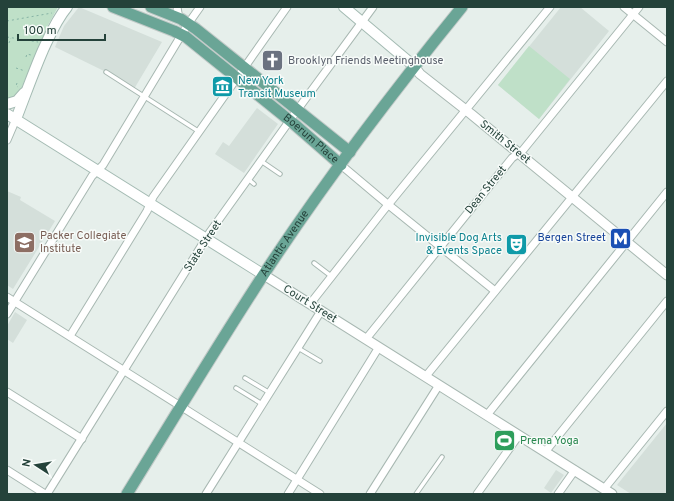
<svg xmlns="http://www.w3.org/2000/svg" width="674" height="501" viewBox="0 0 674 501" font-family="Overpass,sans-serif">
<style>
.built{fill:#d4dfda}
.green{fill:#bfe0c8}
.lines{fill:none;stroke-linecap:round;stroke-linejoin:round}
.service-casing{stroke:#a8b8b2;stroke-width:5.5}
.minor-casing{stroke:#a8b8b2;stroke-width:9}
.tertiary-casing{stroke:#a8b8b2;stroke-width:11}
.secondary-casing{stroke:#a4bbb3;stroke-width:12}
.primary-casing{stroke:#c2cac8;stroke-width:13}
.path{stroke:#86b3a5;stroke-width:1;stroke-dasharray:2 3;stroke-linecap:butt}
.service{stroke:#fff;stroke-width:3.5}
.minor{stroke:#fff;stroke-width:7}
.tertiary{stroke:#fff;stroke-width:9}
.secondary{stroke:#fff;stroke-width:10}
.primary{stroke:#6aa596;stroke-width:11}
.labels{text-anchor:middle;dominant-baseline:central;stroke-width:3;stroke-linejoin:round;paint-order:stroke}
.worship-label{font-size:11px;fill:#5b616d;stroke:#f7fbf9;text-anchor:start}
.culture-label{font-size:11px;fill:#0d838f;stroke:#f7fbf9;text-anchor:start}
.street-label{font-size:11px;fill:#24423a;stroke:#f7fbf9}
.education-label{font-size:11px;fill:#785e54;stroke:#f7fbf9;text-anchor:start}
.transit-label{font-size:11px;fill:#164399;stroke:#f7fbf9;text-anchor:end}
.leisure-label{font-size:11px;fill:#27864d;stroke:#f7fbf9;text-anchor:start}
</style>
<rect width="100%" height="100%" fill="#e6efeb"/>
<g class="built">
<path d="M79,7L162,42L134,89L106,72L55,47L64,26Z"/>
<path d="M561,7H580L609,31L539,119L498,85Z"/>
<path d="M257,108L278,124L244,173L215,154L223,142L229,146Z"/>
<path d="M7,191L21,197L20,200L55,221L13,289L7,285Z"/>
<path d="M15,312L27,320L13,343L7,339V326Z"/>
<path d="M667,423V494H631L617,485Z"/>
<path d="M556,470L564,475L551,493L544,488Z"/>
</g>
<g class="green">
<path d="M7,7H58L47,27L19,94L7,102Z"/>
<path d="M529,46L570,79L539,119L498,85Z"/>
</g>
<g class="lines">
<defs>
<g id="service">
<path d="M106,72L198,131"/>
<path d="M261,161L280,174"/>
<path d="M248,179L254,184"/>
<path d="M314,263L331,276"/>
<path d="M298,348L320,361"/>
<path d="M245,378L270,393"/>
<path d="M236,388L262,404"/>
<path d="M416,494L442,457"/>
</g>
<g id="minor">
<path d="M177,7L179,19"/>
<path d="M624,7L667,42"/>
<path d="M7,140L16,119"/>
<path d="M341,165L385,202L495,291"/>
<path d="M7,297L320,494"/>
<path d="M310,304L383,211L550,7"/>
<path d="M7,314L92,176L103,165L188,24L200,7"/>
<path d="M70,336L147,211L153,197L287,7"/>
<path d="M366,339L512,158L523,150L639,7"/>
<path d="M426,376C506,278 587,180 667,81"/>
<path d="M7,392L82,439"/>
<path d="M487,415L667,192"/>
<path d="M545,452L667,301"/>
<path d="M7,470L45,494"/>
<path d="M604,489L667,411"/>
<path d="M47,494L210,232L298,109L373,7"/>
<path d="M206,494L321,311"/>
<path d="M288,494L379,347"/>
<path d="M370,494L439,385"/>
<path d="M477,494L519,435"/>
<path d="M558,494L575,470"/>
</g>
<g id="tertiary">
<path d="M414,66L420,74L471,114L667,275"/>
<path d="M264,275L612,494"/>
</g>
<g id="secondary">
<path d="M344,7L414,66"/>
<path d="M7,104L17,101L24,93"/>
<path d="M7,114L264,275"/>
<path d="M16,119C25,96 33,73 43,50C50,35 56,20 67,7"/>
</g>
<g id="primary">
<path id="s1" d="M113,7L174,31L186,37L294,124L341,165"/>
<path d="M151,7L181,19L196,29L350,152"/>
<path id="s2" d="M127,494C172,421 217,346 264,274C325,181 392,93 462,7"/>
</g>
</defs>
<use href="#service" class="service-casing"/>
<use href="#minor" class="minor-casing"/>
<use href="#tertiary" class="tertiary-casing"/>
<use href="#secondary" class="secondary-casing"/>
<use href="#primary" class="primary-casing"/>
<g class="path">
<path d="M7,21L52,13"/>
<path d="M7,37L38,42"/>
<path d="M9,43L11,38"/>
<path d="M26,57L27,54L31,55"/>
<path d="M16,68L25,71"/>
<path d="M17,83L16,86L18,87"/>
</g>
<use href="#service" class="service"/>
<use href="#minor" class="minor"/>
<use href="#tertiary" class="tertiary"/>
<use href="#secondary" class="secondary"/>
<use href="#primary" class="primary"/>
</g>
<defs>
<symbol id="church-square" viewBox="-11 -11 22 22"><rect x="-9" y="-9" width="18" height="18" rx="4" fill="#6b7280" stroke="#f7fbf9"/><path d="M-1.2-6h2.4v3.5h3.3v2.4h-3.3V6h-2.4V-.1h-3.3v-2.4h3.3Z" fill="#fff"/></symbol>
<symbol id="museum-square" viewBox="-11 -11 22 22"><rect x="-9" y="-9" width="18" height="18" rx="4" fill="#0f9aa8" stroke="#f7fbf9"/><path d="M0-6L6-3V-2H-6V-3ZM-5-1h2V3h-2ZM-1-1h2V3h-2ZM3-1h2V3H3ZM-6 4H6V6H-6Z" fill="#fff"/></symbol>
<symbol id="metro-square" viewBox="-11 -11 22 22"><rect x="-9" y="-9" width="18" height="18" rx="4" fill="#1a4fb4" stroke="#f7fbf9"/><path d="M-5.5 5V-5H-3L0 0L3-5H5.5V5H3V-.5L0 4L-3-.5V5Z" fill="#fff"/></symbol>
<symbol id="school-square" viewBox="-11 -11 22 22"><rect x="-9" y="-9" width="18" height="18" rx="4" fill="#8d6e63" stroke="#f7fbf9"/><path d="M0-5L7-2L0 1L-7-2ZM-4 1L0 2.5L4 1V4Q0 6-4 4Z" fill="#fff"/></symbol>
<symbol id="theatre-square" viewBox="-11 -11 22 22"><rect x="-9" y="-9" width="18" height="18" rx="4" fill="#0f9aa8" stroke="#f7fbf9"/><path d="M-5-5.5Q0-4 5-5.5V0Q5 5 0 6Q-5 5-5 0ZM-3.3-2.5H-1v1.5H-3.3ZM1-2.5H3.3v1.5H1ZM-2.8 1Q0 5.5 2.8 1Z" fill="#fff"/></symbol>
<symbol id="stadium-square" viewBox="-11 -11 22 22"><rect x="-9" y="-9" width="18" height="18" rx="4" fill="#2e9e5b" stroke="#f7fbf9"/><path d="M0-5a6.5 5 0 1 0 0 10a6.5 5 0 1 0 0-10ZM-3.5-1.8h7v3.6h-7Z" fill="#fff"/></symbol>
</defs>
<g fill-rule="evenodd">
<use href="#church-square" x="260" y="48" width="25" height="25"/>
<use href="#museum-square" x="210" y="74" width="25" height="25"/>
<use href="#metro-square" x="608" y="226" width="25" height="25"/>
<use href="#school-square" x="12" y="230" width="25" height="25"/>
<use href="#theatre-square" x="504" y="232" width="25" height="25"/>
<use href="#stadium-square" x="492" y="428" width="25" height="25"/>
</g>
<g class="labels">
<g class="worship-label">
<text x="288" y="61">Brooklyn Friends Meetinghouse</text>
</g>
<g class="culture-label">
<text x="238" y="81">New York<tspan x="238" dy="13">Transit Museum</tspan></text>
<text x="502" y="238" text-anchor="end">Invisible Dog Arts<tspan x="502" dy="13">&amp; Events Space</tspan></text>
</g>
<g class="street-label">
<text stroke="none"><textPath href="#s1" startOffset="240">Boerum Place</textPath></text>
<text transform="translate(505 142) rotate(39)">Smith Street</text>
<text transform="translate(486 190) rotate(-51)">Dean Street</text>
<text stroke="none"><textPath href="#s2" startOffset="296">Atlantic Avenue</textPath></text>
<text transform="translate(203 246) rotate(-57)">State Street</text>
<text transform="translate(310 304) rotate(32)">Court Street</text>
</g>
<g class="education-label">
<text x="40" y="236">Packer Collegiate<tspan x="40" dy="13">Institute</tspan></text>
</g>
<g class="transit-label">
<text x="606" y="238">Bergen Street</text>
</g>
<g class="leisure-label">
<text x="520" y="441">Prema Yoga</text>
</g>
</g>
<rect width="674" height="501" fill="none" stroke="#24423a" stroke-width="16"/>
<g transform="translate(36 465) rotate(282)" stroke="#f7fbf9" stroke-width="3" paint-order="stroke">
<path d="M0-3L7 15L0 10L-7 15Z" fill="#24423a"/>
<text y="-6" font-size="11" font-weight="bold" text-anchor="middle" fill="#24423a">N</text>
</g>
<path d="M18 34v6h87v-6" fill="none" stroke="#24423a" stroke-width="2"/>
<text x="24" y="34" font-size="12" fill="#24423a" stroke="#f7fbf9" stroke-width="3" paint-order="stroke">100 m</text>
</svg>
